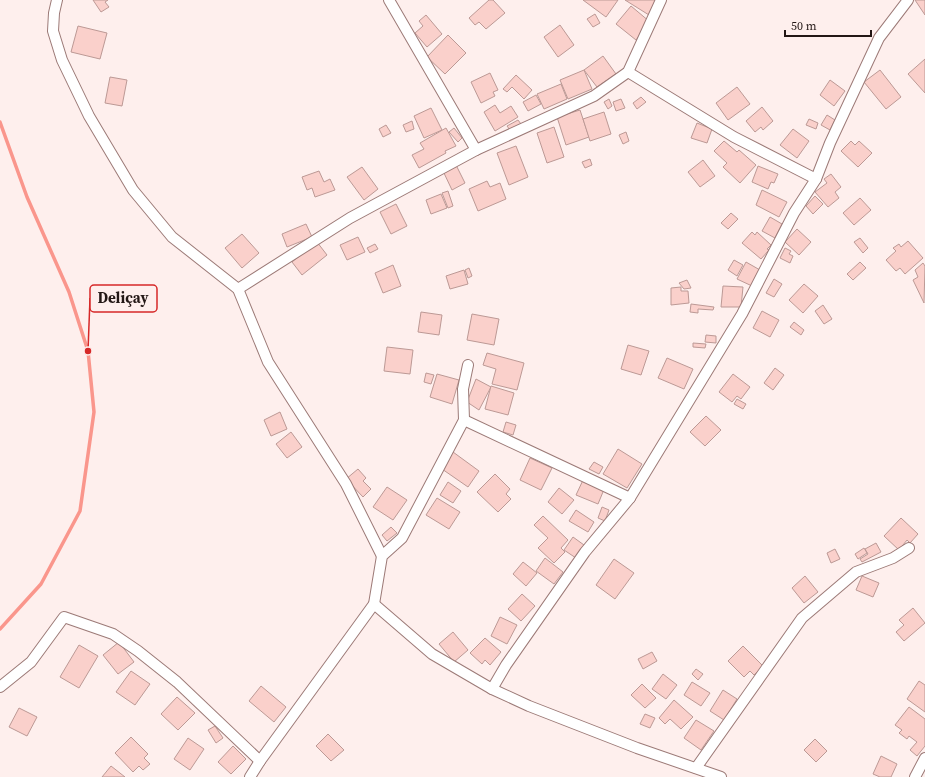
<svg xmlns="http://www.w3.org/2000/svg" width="925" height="777" viewBox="0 0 925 777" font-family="'Source Serif 4',serif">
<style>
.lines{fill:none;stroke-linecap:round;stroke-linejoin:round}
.stream{stroke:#fa968c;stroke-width:3.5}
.building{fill:#fad0cb;stroke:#bc9995}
.minor-casing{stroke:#9c7a77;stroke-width:12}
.minor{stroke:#fff;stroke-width:10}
.leader{fill:none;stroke:#d62828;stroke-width:1.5}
.callout-dot{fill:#d62828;stroke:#feefed;stroke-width:1.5}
.callout{fill:#feefed;stroke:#d62828;stroke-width:1.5}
.callout-label{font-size:15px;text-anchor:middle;font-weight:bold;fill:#231715}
</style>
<rect width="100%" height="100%" fill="#feefed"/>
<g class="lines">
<path class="stream" d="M0,122L27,197L69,292L88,351L94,412L80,511L41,584L0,629"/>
</g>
<g class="building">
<path d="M93,0H108L105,2L109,7L101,12Z"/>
<path d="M489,0H493L505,13L486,29L479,22L475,25L469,18Z"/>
<path d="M583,0H618L606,17Z"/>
<path d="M625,0H658L649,15Z"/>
<path d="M915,0H925V15Z"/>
<path d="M631,6L650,22L636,40L616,24Z"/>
<path d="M595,14L600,23L593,27L587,19Z"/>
<path d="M426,15L442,34L427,47L415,33L423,26L419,21Z"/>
<path d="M560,25L574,45L558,57L544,37Z"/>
<path d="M78,26L107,33L100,59L71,52Z"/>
<path d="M448,35L466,53L445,74L427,57Z"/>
<path d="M603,56L616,74L597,87L584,70Z"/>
<path d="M925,59V93L908,74Z"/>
<path d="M584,70L592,89L568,99L560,80Z"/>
<path d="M880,70L901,97L886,109L864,82Z"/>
<path d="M490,73L498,90L493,92L495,96L481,103L471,82Z"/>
<path d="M516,75L532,90L524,99L512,87L507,92L503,89Z"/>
<path d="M110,77L127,80L122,106L105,103Z"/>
<path d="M830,80L845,91L834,106L820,95Z"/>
<path d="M561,84L567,99L544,109L537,94Z"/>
<path d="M737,87L750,104L728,120L716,103Z"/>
<path d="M536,95L541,104L528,111L523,102Z"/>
<path d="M641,97L646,102L637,109L633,103Z"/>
<path d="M609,99L612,106L608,109L604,102Z"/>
<path d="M621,99L625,108L616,111L613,102Z"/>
<path d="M495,105L500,113L511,106L518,117L495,131L484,112Z"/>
<path d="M762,107L773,121L763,130L761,127L755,132L746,121Z"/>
<path d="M431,108L442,130L424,138L414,116Z"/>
<path d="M580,110L589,137L566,145L557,117Z"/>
<path d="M604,112L611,134L590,141L583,119Z"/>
<path d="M827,115L835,120L830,130L821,125Z"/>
<path d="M809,119L818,123L816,129L806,125Z"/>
<path d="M518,120L521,124L510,130L507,126Z"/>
<path d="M412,121L414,129L406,132L403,125Z"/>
<path d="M697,123L712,129L707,143L691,138Z"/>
<path d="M386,125L391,133L383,137L379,129Z"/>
<path d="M554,127L564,157L547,163L537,133Z"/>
<path d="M446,128L456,146L445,151L446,153L419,168L412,155L424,149L420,143Z"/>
<path d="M454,128L462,138L458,142L449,132Z"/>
<path d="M793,129L809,141L797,158L780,145Z"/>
<path d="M626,132L629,141L623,144L619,135Z"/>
<path d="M724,141L737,152L739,150L756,165L740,183L723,167L727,163L714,151Z"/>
<path d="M851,141L855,145L859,141L872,153L858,167L841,151Z"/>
<path d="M516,146L528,177L509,185L497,153Z"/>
<path d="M590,159L592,165L585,168L582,162Z"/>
<path d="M703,160L715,176L700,187L688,172Z"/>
<path d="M456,165L465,183L452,190L443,171Z"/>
<path d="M758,166L778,174L774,183L771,182L768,189L752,182Z"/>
<path d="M362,167L378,189L364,200L347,177Z"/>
<path d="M319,171L324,182L330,179L335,190L315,197L312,188L307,190L302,177Z"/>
<path d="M831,174L841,187L835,192L839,198L828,207L815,192L827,183L824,179Z"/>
<path d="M487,181L490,187L500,183L506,199L478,211L469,189Z"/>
<path d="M762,190L787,202L779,217L756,205Z"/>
<path d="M448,191L453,206L448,208L442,193Z"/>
<path d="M441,194L447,208L431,214L426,200Z"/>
<path d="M815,196L823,204L813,214L806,206Z"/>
<path d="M860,198L871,210L854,225L843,213Z"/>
<path d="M396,204L407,226L391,234L380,212Z"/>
<path d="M731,213L738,219L728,229L721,223Z"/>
<path d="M770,217L782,224L775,238L762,231Z"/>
<path d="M306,224L312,237L287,247L282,234Z"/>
<path d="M797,229L811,242L799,255L785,242Z"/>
<path d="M752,232L755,235L757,232L771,245L767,249L769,250L761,259L742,243Z"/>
<path d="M242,234L259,253L242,268L225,248Z"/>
<path d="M358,237L365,252L347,260L340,245Z"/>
<path d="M860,238L868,248L863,253L854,242Z"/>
<path d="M908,241L923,258L905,274L900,268L896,271L886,260L896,251L893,248L899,244L901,247Z"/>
<path d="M317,242L327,255L302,275L292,262Z"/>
<path d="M375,244L378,249L370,253L367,248Z"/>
<path d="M785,248L791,251L789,254L793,256L790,263L780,258Z"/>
<path d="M734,260L743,265L737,276L728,270Z"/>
<path d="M746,262L760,270L752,286L737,279Z"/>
<path d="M860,262L866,268L853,280L847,274Z"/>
<path d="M923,263L925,266L924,303L913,280L918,277L915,270Z"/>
<path d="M393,265L401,286L383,293L375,273Z"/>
<path d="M469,268L472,276L468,278L465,270Z"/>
<path d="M464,270L468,284L450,289L446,276Z"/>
<path d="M774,279L782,284L774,297L766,293Z"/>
<path d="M687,280L691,288L684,289L679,283Z"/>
<path d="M804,284L818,296L803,313L789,300Z"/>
<path d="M723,286L743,287L741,307H721Z"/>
<path d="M681,287V291H688L689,303L671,305V288Z"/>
<path d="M691,304L714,307L713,310L698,309V313L690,312Z"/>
<path d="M823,305L832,319L824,324L815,311Z"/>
<path d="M762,311L779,320L770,337L753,328Z"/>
<path d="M421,312L442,315L439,335L418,332Z"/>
<path d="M472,314L499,319L494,345L467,340Z"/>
<path d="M794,322L804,330L801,335L790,327Z"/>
<path d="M706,335L716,336V343L705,342Z"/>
<path d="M693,343L706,344L705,348L693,347Z"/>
<path d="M628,345L649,351L641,375L621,369Z"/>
<path d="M387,347L413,350L410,374L384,371Z"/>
<path d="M487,353L524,363L517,390L492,384L496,369L483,365Z"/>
<path d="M667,358L693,369L684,389L658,378Z"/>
<path d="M775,368L784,375L773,390L764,383Z"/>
<path d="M426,373L434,375L431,384L424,382Z"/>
<path d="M437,374L459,380L452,404L430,397Z"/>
<path d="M733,374L750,387L741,399L737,396L732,402L719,392Z"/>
<path d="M476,379L491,387L479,410L467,402Z"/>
<path d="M491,386L514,393L508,415L485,409Z"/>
<path d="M737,399L746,404L743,409L734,404Z"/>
<path d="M280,412L287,429L271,436L264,420Z"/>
<path d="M706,416L721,430L705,446L690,432Z"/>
<path d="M506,422L516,425L513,435L503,432Z"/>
<path d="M291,432L302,447L287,458L276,444Z"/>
<path d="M618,449L642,464L627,488L603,474Z"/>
<path d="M453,452L479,471L468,487L442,469Z"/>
<path d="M530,458L552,468L541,490L520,480Z"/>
<path d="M594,462L603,467L599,474L589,469Z"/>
<path d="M358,469L366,478L363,481L371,489L363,497L346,479Z"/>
<path d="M495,474L510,489L506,494L511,499L498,512L477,492Z"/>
<path d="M584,478L605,487L598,504L576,495Z"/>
<path d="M448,482L461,491L453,503L440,495Z"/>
<path d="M387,487L407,500L393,520L373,507Z"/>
<path d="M559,488L574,500L562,514L548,502Z"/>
<path d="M437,498L460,512L449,529L426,515Z"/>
<path d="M602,507L609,510L605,521L598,518Z"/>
<path d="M576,510L594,522L588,532L569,521Z"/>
<path d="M543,516L568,540L561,548L565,552L554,563L538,548L548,538L534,525Z"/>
<path d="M901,518L918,534L910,543L907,540L899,550L884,536Z"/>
<path d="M391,527L397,533L387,541L382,535Z"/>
<path d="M573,537L584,545L576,558L564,550Z"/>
<path d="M876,543L881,552L862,562L860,559L868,554L865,549Z"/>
<path d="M864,548L867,553L858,559L855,554Z"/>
<path d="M835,549L840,559L831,563L827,553Z"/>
<path d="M545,558L563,572L554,584L536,571Z"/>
<path d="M614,559L634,573L615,599L596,585Z"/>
<path d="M523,562L537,573L526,586L513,574Z"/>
<path d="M805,576L818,592L804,603L792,588Z"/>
<path d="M862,576L879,583L873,597L856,590Z"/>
<path d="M522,594L535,606L521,621L508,609Z"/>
<path d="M913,608L925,623L904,641L896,632L904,625L899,620Z"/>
<path d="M500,617L517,625L507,644L491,636Z"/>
<path d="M453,632L468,650L454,662L439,644Z"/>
<path d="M485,638L501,652L490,665L485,660L482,664L470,653Z"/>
<path d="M119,642L134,662L118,674L103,655Z"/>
<path d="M79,645L98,656L79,688L60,677Z"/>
<path d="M743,646L763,666L754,675L750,671L744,677L728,661Z"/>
<path d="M652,652L657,661L643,669L638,659Z"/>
<path d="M696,669L703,674L698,680L692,674Z"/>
<path d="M131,671L150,684L135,705L116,692Z"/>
<path d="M663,674L677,685L666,699L652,689Z"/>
<path d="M919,681L925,685V712L907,699Z"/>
<path d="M692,682L710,693L701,706L684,695Z"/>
<path d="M642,684L656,698L645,708L631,695Z"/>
<path d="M261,686L286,707L274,722L249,701Z"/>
<path d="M723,690L737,699L724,720L710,711Z"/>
<path d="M177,697L195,713L178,730L161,714Z"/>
<path d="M674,700L693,717L681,729L670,719L665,724L659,718Z"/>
<path d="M909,707L925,719V746L917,756L910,750L917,742L909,736L907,739L899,733L902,730L895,725Z"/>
<path d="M19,708L37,717L27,736L9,727Z"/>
<path d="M645,714L655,718L650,728L640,724Z"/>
<path d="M696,720L714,731L701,750L684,738Z"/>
<path d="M215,726L223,738L216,743L208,730Z"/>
<path d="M328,734L344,750L331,761L316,746Z"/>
<path d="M131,737L148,754L144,758L150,764L143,770L139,766L133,772L115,753Z"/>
<path d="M188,738L204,749L190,770L174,759Z"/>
<path d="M815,739L827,751L816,762L804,750Z"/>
<path d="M233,746L246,759L231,774L218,762Z"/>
<path d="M881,756L897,764L891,777H880L873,774Z"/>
<path d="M111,766L125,777H102Z"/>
</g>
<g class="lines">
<defs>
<g id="minor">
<path d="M57,0L54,13L53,31L62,60L89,116L133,190L172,237L238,289L268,362L346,484L382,556"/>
<path d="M389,0L476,150"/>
<path d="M628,72L734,137L816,179"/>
<path d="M238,289L350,218L476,150L594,96L628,72L661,0"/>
<path d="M464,420L630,498"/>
<path d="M374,604L432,654L492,689L529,706L637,748L721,777"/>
<path d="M0,687L31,662L64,617L113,634L138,651L177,682L260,761"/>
<path d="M492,689L506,665L585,552L630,498L742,314L794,213L816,179L830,143L879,38L908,0"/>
<path d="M696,768L802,618L856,572L893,558L909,548"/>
<path d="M250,777L260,761L374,604L382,556L402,538L464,420L463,389L468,365"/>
<path d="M915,777L925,758"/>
</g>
</defs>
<use href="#minor" class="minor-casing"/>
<use href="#minor" class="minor"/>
</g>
<path class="leader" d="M88 351L90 298"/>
<circle class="callout-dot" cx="88" cy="351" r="4"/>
<rect class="callout" x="90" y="285" width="67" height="27" rx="4"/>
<g class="callout-label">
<text x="123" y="303">Deliçay</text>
</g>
<path d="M785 30v6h86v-6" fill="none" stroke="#231715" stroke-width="2"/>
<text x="791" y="30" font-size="12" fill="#231715" stroke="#feefed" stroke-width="3" paint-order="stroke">50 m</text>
</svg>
